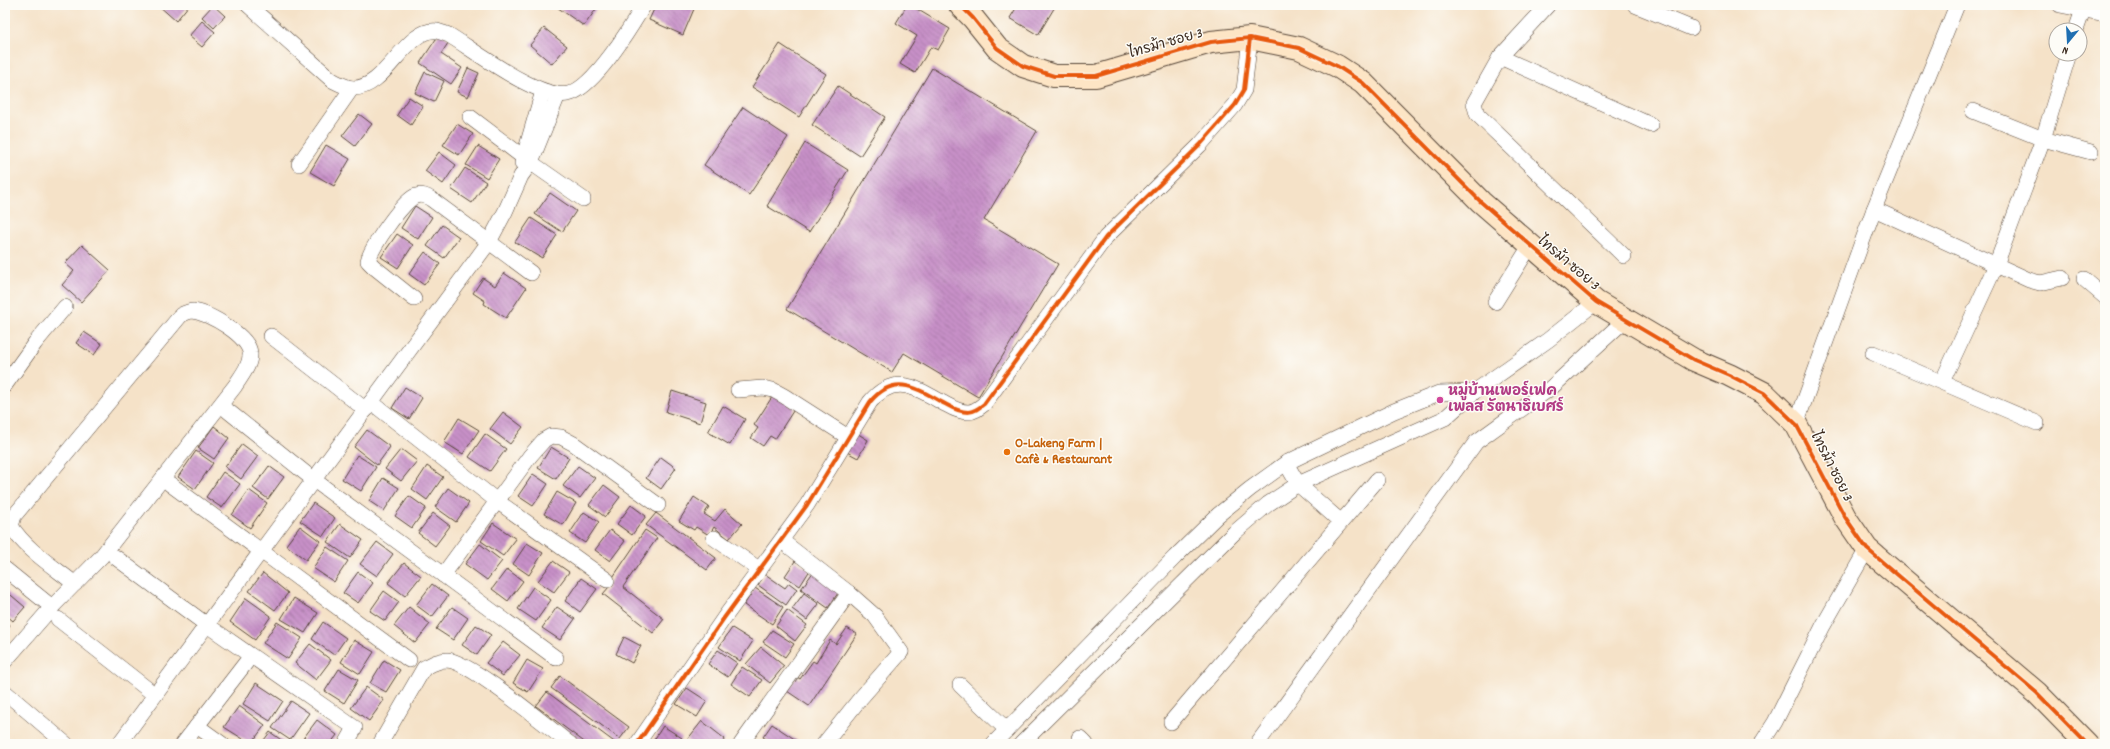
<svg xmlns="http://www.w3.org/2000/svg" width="2110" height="749" viewBox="0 0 2110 749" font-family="Dekko,'Playpen Sans Thai',sans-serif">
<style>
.building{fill:url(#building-back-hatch)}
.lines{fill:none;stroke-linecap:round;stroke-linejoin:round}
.street-casing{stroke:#574638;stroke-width:16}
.secondary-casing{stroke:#574638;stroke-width:24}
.street{stroke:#fff;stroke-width:15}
.secondary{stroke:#fde5c5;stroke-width:22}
.cycleway-casing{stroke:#fdfcf7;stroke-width:6}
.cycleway{stroke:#e8590c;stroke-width:4}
.hotel-dot{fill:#d1479c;stroke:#fdfcf7;stroke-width:1.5}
.food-dot{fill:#e8710a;stroke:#fdfcf7;stroke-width:1.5}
.labels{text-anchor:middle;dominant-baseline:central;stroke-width:3;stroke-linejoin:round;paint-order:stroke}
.street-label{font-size:14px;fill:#3b2a1e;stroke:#fdfcf7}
.hotel-label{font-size:14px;font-weight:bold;fill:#b23c85;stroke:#fdfcf7;text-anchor:start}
.food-label{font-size:14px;font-weight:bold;fill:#c56008;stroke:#fdfcf7;text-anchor:start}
</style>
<defs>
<pattern id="building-back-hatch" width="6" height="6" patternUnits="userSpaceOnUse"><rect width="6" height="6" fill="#c790c8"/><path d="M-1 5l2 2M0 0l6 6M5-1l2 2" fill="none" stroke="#a376a2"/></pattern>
</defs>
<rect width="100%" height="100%" fill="#fdfcf7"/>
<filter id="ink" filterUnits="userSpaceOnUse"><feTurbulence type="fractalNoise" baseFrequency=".025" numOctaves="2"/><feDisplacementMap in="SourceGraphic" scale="8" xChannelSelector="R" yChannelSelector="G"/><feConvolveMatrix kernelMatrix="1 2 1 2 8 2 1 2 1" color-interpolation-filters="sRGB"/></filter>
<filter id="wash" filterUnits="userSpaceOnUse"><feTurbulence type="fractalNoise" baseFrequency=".012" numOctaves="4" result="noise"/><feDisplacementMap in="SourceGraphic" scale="16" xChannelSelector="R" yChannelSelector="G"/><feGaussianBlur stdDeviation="0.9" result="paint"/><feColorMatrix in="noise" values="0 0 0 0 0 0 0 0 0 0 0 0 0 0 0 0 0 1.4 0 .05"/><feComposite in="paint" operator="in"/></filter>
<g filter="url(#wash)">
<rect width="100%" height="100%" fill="#f5e2c8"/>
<g id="blocks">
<g class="building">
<path d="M158,5H189L176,21Z"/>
<path d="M213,5L225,16L214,28L202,17Z"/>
<path d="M554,5H599L584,26Z"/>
<path d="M656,5H685L694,9L683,35L649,20Z"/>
<path d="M907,5H910L950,29L938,50L931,47L915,73L900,64L917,36L896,23Z"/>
<path d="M1018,5H1056L1038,35L1010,18Z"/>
<path d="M202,21L215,32L202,47L189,36Z"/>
<path d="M544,28L567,46L552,64L530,45Z"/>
<path d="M440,33L450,40L441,54L462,68L451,84L420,63Z"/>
<path d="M780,44L826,74L799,117L752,87Z"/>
<path d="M468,68L479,73L468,97L457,92Z"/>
<path d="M932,68L1037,131L984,220L1058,264L978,397L904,353L892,372L787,309Z"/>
<path d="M425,72L444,81L434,102L415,93Z"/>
<path d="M838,86L885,117L860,156L812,125Z"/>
<path d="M409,97L423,106L411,125L397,115Z"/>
<path d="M743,107L788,137L749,195L704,165Z"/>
<path d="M359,114L372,124L355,146L342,136Z"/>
<path d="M457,124L473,134L459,155L443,145Z"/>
<path d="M805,143L848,170L809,232L767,206Z"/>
<path d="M326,145L350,159L334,186L310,172Z"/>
<path d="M478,146L499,159L487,178L466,165Z"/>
<path d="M439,152L456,165L443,184L425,171Z"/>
<path d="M465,168L486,182L472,203L451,189Z"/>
<path d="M550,193L576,211L562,232L535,214Z"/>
<path d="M415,206L432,217L418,239L401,228Z"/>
<path d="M531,218L557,235L542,258L515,242Z"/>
<path d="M442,225L459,237L444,258L427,246Z"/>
<path d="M397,234L413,245L398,268L381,257Z"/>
<path d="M82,245L110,270L81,302L62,285L74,271L65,263Z"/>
<path d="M425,252L440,264L424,285L409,274Z"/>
<path d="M504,273L526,288L506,318L484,304L485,301L473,293L483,278L495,286Z"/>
<path d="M84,332L102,344L94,355L76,343Z"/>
<path d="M405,387L422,398L409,419L392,408Z"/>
<path d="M672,391L706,402L700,423L666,412Z"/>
<path d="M774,394L795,408L775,439L770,436L763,446L751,438L758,428L754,425Z"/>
<path d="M723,406L745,419L730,445L708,432Z"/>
<path d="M503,412L523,427L510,444L490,429Z"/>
<path d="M459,418L479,430L463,454L444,442Z"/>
<path d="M214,426L229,438L214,459L198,448Z"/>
<path d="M367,430L390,447L377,465L354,447Z"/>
<path d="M855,432L868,440L858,458L845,451Z"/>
<path d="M485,434L506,449L490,471L469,457Z"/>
<path d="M242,444L258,456L241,479L225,467Z"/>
<path d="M551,447L569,458L556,479L538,468Z"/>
<path d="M401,449L417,461L401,481L385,469Z"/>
<path d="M196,451L213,463L195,489L178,477Z"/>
<path d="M357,455L376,467L361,491L342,479Z"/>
<path d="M661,457L676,468L661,489L646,478Z"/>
<path d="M269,466L284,477L268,499L253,488Z"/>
<path d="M427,466L443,477L427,500L412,489Z"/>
<path d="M578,466L595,478L580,498L563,486Z"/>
<path d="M223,472L240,484L222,508L206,497Z"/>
<path d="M533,474L548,484L533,506L518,496Z"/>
<path d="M383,478L399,488L384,511L369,501Z"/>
<path d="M604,485L620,497L605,517L589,505Z"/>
<path d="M448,488L469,503L456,522L435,507Z"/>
<path d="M249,490L267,503L250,528L232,515Z"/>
<path d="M557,492L576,503L563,525L544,514Z"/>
<path d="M409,496L426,508L412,528L395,516Z"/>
<path d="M694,497L709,507L704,514L715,521L725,509L742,524L729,539L714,527L709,535L696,527L694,530L679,521Z"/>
<path d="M313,503L335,518L323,536L300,521Z"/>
<path d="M631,505L646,516L632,535L617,524Z"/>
<path d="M584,512L599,522L585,543L570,533Z"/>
<path d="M433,513L450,526L435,546L418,533Z"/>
<path d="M656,513L716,558L707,570L646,525Z"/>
<path d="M493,523L516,539L503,556L481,541Z"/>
<path d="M340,524L363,540L350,558L327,542Z"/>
<path d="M300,526L320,541L306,560L286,545Z"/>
<path d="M610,530L625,541L610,561L595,550Z"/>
<path d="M645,530L657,538L623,587L664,619L653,633L603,594L609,587L607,586Z"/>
<path d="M377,542L393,554L377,576L360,564Z"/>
<path d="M527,543L543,553L529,575L513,564Z"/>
<path d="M480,544L502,561L487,580L465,564Z"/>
<path d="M327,547L348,561L334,582L313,568Z"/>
<path d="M553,561L569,572L554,592L538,581Z"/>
<path d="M795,561L810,570L800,586L785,576Z"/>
<path d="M404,563L421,576L405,596L388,583Z"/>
<path d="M507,569L523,581L508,601L492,589Z"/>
<path d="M814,571L840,590L828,608L801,589Z"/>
<path d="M358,572L373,583L358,603L343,593Z"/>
<path d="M263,573L288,593L275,610L249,591Z"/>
<path d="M765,574L785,588L789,583L797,589L786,605L758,585Z"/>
<path d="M581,578L597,589L580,612L565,601Z"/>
<path d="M432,584L448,596L432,617L416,605Z"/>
<path d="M533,587L551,600L536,621L518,609Z"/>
<path d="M755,588L783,607L772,624L744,605Z"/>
<path d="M5,590L25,607L13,621L5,614Z"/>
<path d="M384,591L399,602L385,621L370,611Z"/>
<path d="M804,593L819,604L807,620L792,609Z"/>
<path d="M246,598L271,616L255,640L230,622Z"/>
<path d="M294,598L318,613L305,633L281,619Z"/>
<path d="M409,607L430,624L415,643L394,626Z"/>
<path d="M452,607L468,618L453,640L436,629Z"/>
<path d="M557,607L575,619L560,640L542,628Z"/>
<path d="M787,610L807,625L795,641L776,626Z"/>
<path d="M5,621L10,625L5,631Z"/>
<path d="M277,622L302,638L288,659L263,643Z"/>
<path d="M323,622L346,638L334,655L312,639Z"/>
<path d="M476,625L491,635L477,655L462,645Z"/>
<path d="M732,628L753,641L740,661L719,647Z"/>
<path d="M847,628L857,634L809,706L787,691L797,677L800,679L813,661L816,663L830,640L836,644Z"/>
<path d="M772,630L794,644L785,657L763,642Z"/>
<path d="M624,637L641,646L632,663L616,654Z"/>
<path d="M354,640L374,652L360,674L341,662Z"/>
<path d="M503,642L520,655L503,676L486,663Z"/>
<path d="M310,644L331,660L316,680L295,663Z"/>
<path d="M761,647L784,666L770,683L746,664Z"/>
<path d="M718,650L737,663L728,677L708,664Z"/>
<path d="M384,660L400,670L386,692L370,683Z"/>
<path d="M527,660L543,669L528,692L513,683Z"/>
<path d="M742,667L762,680L750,697L731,684Z"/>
<path d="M339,669L358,680L344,703L325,691Z"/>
<path d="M560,676L629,727L620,739L551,688Z"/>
<path d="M256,683L283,701L270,721L243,704Z"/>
<path d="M366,687L384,700L369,721L351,708Z"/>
<path d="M687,688L707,701L697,717L676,704Z"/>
<path d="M547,692L617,744H587L536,706Z"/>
<path d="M291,701L309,713L290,740L272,728Z"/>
<path d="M239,706L265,725L251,744L224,727Z"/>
<path d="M317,720L337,735L330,744H299Z"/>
<path d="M702,721L725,739L721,744H692L687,740Z"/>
<path d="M772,724L802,744H773L763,737Z"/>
<path d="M663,726L682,738L679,744L652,743Z"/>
<path d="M270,732L287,744H261Z"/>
</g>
</g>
</g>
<g filter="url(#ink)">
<use href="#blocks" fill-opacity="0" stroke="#574638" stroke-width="1"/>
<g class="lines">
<defs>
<g id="street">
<path d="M248,5L332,80C338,83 345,87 352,88C386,90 405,27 437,31C441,32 446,34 449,35C475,51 539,100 568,94C593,89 631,27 644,5"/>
<path d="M1548,5L1500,57L1474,103L1477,114L1624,256"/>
<path d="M1635,5L1691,28"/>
<path d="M2060,5L2105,14"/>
<path d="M2076,30L2083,10"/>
<path d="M1500,57L1651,125"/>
<path d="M1973,111L2043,139L2091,152"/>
<path d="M470,117L523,157L583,199"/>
<path d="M522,163L543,91"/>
<path d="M299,164L352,88"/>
<path d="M1874,209L2029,280L2040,283L2062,278"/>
<path d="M2084,279L2105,297"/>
<path d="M414,299L374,267L368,261C370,249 404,199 416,196C422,194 426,196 431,199L531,273"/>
<path d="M1495,302L1530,246"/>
<path d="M271,336L366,410"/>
<path d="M1873,353L2037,423"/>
<path d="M1942,382L1996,265L2043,139L2069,54"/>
<path d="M5,385L35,343L65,307"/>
<path d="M738,390L763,388L773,390L784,396L848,437"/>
<path d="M371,402L497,501L607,580"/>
<path d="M228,411L314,480L556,658"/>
<path d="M1796,424L1874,209L1957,5"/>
<path d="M1286,463L1298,484L1340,521"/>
<path d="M170,484L409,660"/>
<path d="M714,538L760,570"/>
<path d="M782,541L849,593L875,616L901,652L859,700L824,744"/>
<path d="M115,557L207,625L355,728L346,744"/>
<path d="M5,569L52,607L5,661"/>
<path d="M443,575L530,456L544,440L551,436L561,437L574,444L658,505"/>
<path d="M52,607L101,557L235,386C241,376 251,365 250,353C249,336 209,313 193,311C189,311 185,313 181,315L14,516L11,526C25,549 54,567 75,584"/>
<path d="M58,619L155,695"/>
<path d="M960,685L1007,730"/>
<path d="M5,692L66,744"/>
<path d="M1171,722L1377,480"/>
<path d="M197,726L222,744"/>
<path d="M1080,738L1086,744"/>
<path d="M119,744L489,242L505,212L521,176L531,162L558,95"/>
<path d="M183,744L251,656"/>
<path d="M380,744L424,668C432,664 439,660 447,660C470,661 548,727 570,744"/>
<path d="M637,744L724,618L807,505L870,402C896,371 919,390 947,405C954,409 960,412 968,412C974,412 979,408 984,404L1106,237L1200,145L1235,105L1244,90L1250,38"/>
<path d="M741,744L849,593"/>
<path d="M993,744L1175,557L1218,515L1250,489L1286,463L1394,411L1439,393L1474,392"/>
<path d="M1021,744L1234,533L1268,504L1298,484L1445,418L1474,392L1548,340L1596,302"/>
<path d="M1257,744L1476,442L1552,387L1625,320"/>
<path d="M1761,744L1775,722L1823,626L1867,549"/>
</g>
<path id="secondary" d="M960,5L973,18L997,48L1023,66L1054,76H1096L1211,42L1250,38L1299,48L1337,66L1363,83L1481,202L1596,302L1694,360L1729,375L1764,393L1796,424L1845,517L1867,549L2037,693L2087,744"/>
</defs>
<use href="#street" class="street-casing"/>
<use href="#secondary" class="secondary-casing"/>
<use href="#street" class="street"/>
<use href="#secondary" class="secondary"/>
<defs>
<g id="cycleway">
<path d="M960,5L973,18L997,48L1023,66L1054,76H1096L1211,42L1250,38L1299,48L1337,66L1363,83L1481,202L1596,302L1694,360L1729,375L1764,393L1796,424L1845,517L1867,549L2037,693L2087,744"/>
<path d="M637,744L724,618L807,505L870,402C896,371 919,390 947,405C954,409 960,412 968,412C974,412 979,408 984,404L1106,237L1200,145L1235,105L1244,90L1250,38"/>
</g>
</defs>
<use href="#cycleway" class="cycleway-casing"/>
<use href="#cycleway" class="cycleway"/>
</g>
</g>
<circle class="hotel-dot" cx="1440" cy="400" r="4"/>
<circle class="food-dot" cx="1007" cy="452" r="4"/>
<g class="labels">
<g class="street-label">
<text transform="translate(1166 44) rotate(-16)">ไทรม้า ซอย 3</text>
<text transform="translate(1568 264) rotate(40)">ไทรม้า ซอย 3</text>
<text transform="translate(1831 467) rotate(63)">ไทรม้า ซอย 3</text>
</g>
<g class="hotel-label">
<text x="1448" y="392">หมู่บ้านเพอร์เฟค<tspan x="1448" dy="16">เพลส รัตนาธิเบศร์</tspan></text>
</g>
<g class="food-label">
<text x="1015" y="444">O-Lakeng Farm |<tspan x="1015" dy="16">Cafè &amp; Restaurant</tspan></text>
</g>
</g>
<rect width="2110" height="749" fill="none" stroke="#fdfcf7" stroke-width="20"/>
<g transform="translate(2068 42) rotate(198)"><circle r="19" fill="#fdfcf7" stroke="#afa8a0"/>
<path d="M0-3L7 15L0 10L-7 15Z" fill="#1f6fb2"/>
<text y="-6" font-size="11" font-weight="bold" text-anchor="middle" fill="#3b2a1e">N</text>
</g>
</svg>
